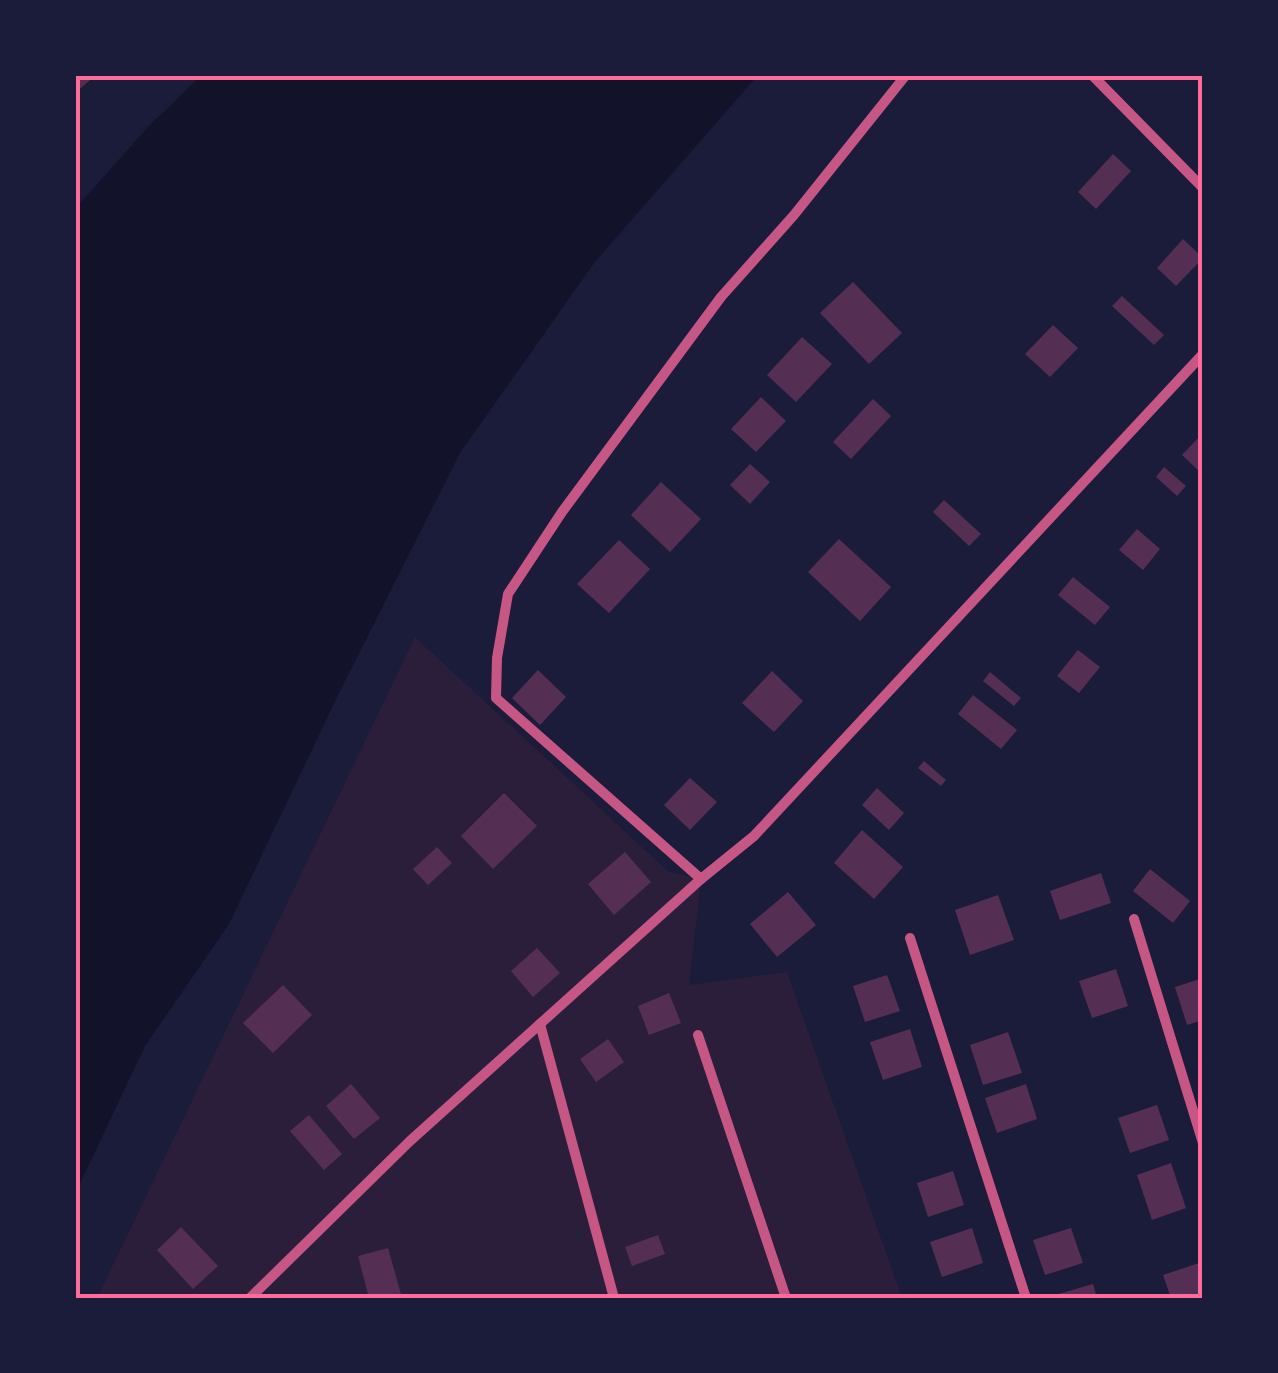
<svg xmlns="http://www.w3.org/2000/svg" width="1278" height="1373" viewBox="0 0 1278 1373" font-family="'Work Sans',sans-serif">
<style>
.green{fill:#2a1e3b}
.water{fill:#12122b}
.building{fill:#542f53}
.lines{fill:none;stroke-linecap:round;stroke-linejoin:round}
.minor{stroke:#c65784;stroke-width:10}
.neatline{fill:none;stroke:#ff6b9d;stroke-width:4}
</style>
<rect width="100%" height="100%" fill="#1b1b3a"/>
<path class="green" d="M415,637L669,872L701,879L689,985L787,972L902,1298H97Z"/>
<path class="water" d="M202,75H758L594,263L460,453L338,695L229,924L145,1046L75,1194V209L148,127Z"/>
<g class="building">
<path d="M75,75H96L75,93Z"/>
<path d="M1113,154L1131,171L1096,209L1078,192Z"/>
<path d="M1183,239L1203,258L1176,286L1157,268Z"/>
<path d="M853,282L902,333L869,364L820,313Z"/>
<path d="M1122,296L1164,335L1154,345L1112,306Z"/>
<path d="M1053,325L1078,348L1050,377L1025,354Z"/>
<path d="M802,337L832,364L796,402L767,375Z"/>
<path d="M761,397L786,421L756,452L731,429Z"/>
<path d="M873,399L891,416L851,459L833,442Z"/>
<path d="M1199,437L1203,441V475L1182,455Z"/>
<path d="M750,464L770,482L750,504L730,485Z"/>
<path d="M1164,467L1186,486L1177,496L1156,477Z"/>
<path d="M661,482L701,519L670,552L631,515Z"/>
<path d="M944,500L981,534L969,546L933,512Z"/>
<path d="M1137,529L1160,549L1143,570L1119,550Z"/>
<path d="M839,539L891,587L860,621L808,572Z"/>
<path d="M619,540L650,569L609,613L577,584Z"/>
<path d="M1073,577L1110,607L1095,625L1058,595Z"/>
<path d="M1078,650L1100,667L1079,693L1057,676Z"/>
<path d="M538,670L566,697L540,725L512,698Z"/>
<path d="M772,671L803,701L774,732L742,703Z"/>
<path d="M990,672L1021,698L1014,706L983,681Z"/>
<path d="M973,695L1017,730L1001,749L958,714Z"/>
<path d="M924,761L946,780L941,786L918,768Z"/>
<path d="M690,778L717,802L690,830L664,805Z"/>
<path d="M877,788L904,813L889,830L862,805Z"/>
<path d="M504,793L537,826L493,869L461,836Z"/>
<path d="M862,830L903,867L874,899L834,863Z"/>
<path d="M437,847L452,863L428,885L413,869Z"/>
<path d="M625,852L651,882L614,915L588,884Z"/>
<path d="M1150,869L1190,901L1173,923L1133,891Z"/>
<path d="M1101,873L1111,903L1060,920L1050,891Z"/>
<path d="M788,892L816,925L777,957L750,924Z"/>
<path d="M998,895L1014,940L970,955L955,910Z"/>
<path d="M537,948L560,973L533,997L511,971Z"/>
<path d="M1116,969L1128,1006L1092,1018L1079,981Z"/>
<path d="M887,975L900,1011L865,1022L853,986Z"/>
<path d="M1203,978V1020L1187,1025L1175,987Z"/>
<path d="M283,985L312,1015L273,1053L243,1023Z"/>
<path d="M669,993L681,1023L649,1035L638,1006Z"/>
<path d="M910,1029L922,1067L883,1080L870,1042Z"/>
<path d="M1008,1032L1022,1073L983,1085L970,1045Z"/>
<path d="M608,1039L624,1062L596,1082L580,1059Z"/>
<path d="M351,1084L380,1118L354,1139L326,1106Z"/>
<path d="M1026,1084L1037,1119L997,1133L985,1098Z"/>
<path d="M1157,1105L1169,1140L1130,1153L1118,1118Z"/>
<path d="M309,1115L342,1154L324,1170L290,1131Z"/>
<path d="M1171,1163L1186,1208L1152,1220L1137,1175Z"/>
<path d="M953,1171L964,1205L928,1217L917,1183Z"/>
<path d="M181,1227L218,1266L193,1289L157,1250Z"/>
<path d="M972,1228L983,1263L942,1277L930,1242Z"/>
<path d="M1071,1228L1083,1263L1045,1275L1033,1240Z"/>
<path d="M658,1235L665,1254L632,1266L625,1247Z"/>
<path d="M388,1248L402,1298H369L358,1256Z"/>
<path d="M1202,1262L1203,1298H1171L1163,1275Z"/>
<path d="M1093,1284L1097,1298H1049L1048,1297Z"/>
</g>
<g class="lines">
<g class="minor">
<path d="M1092,75L1203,188"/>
<path d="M701,879L496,698L497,658L508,594L562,512L721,297L794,215L906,75"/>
<path d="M1134,919L1203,1143"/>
<path d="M910,938L1026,1298"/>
<path d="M540,1024L614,1298"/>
<path d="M698,1035L786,1298"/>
<path d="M250,1298L410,1141L701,879L754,836L1203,354"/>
</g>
</g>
<rect width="1278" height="1373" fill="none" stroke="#1b1b3a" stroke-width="155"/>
<rect x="78" y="78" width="1122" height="1218" class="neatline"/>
</svg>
